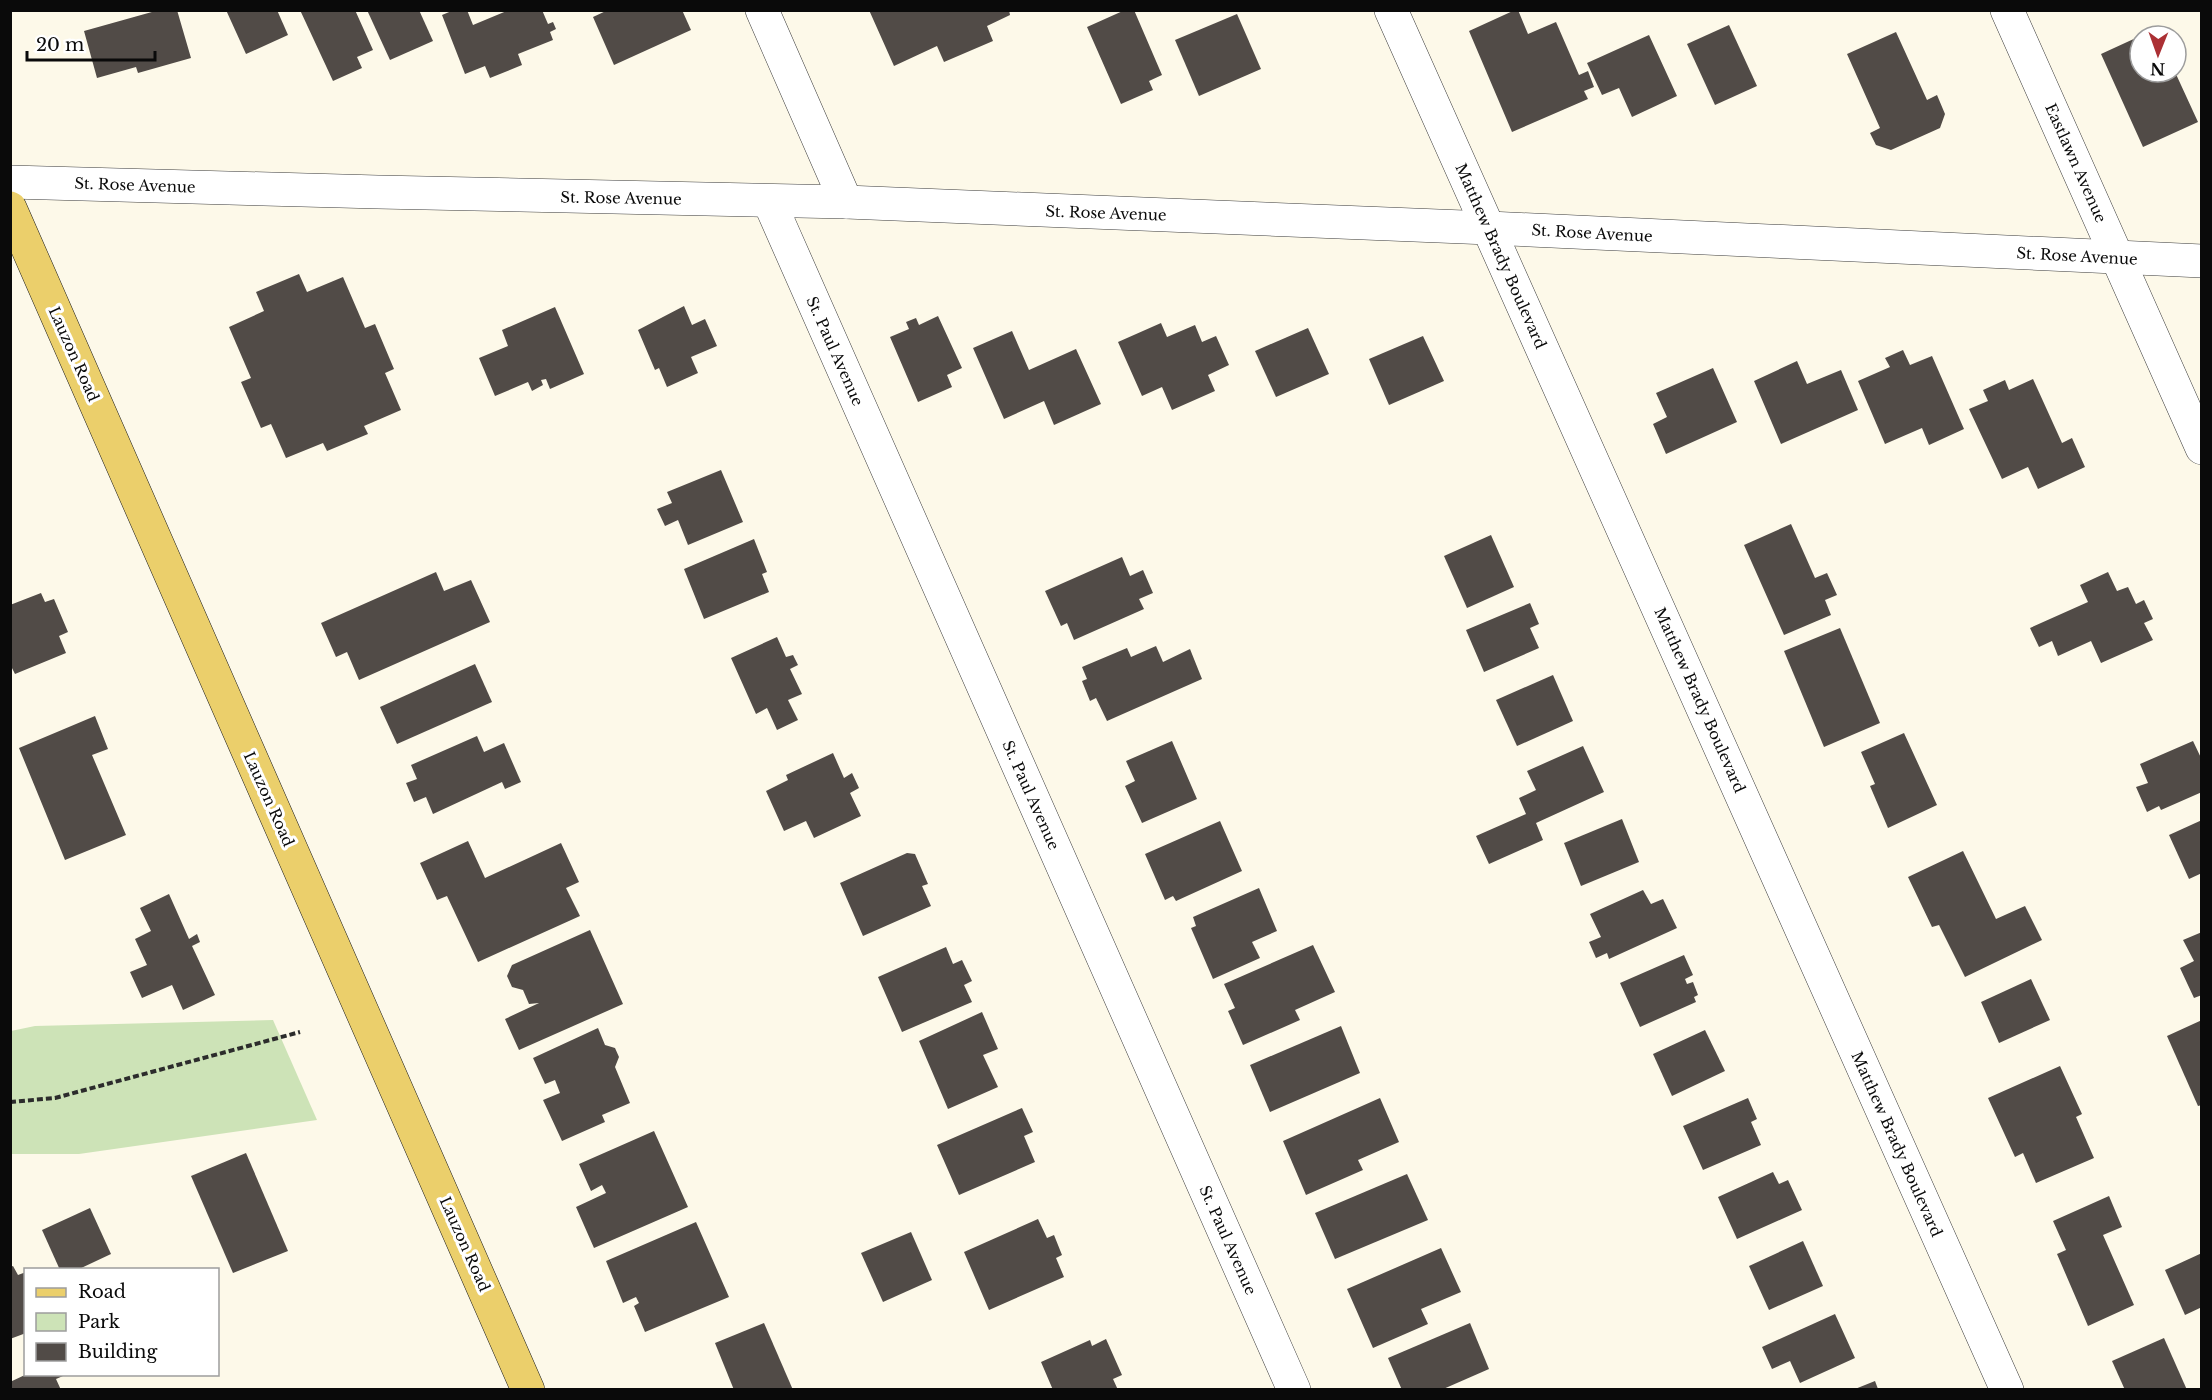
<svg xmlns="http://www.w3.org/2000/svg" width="2212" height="1400" viewBox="0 0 2212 1400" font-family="'Libre Baskerville',serif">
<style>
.green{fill:#cde3b7}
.building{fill:#514b47}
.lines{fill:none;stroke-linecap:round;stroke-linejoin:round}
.minor-casing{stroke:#3d3d3d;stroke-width:34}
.major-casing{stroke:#1b1b1b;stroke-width:34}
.path{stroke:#2c2c2c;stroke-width:4;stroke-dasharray:6 3;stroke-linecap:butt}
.minor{stroke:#fff;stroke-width:33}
.major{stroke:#ebcf6b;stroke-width:33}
.labels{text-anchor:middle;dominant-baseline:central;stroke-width:6;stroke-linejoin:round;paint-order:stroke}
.street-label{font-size:15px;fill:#0a0a0a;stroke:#fff}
</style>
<rect width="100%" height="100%" fill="#fdf9e9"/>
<path class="green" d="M273,1020L317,1120L79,1154H11V1031L35,1026Z"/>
<g class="building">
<path d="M159,10H177L191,58L138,73L136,67L97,78L84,31Z"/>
<path d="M226,10H277L288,35L246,54Z"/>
<path d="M300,10H355L373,50L357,57L362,68L333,81Z"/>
<path d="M367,10H419L433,41L390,60Z"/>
<path d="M454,10H467L473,25L509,10H542L548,24L553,22L556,29L550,32L553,40L518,54L522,65L490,78L485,66L465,74L442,15Z"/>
<path d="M608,10H682L691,30L614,65L593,17Z"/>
<path d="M869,10H1009L1010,15L987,26L993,41L944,62L937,46L894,66Z"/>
<path d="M1125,10H1134L1162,75L1149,81L1153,90L1121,104L1087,27Z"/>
<path d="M1515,10H1518L1528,34L1556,22L1579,75L1588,71L1594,87L1584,91L1588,99L1512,132L1469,31Z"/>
<path d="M1237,14L1261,69L1199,96L1175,40Z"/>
<path d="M1729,25L1757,86L1715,105L1687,44Z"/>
<path d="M1896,32L1927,100L1937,95L1945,114L1940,128L1891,150L1876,145L1870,133L1880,128L1847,54Z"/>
<path d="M1649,35L1677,96L1632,117L1619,88L1602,95L1587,63Z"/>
<path d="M2138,37L2140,41V72H2175L2198,122L2143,147L2101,54Z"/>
<path d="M299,274L307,292L343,277L365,328L375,324L394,369L385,373L401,410L364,426L368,434L327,451L323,443L286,458L271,424L261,428L241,382L251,378L229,327L264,311L256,292Z"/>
<path d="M684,306L692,325L705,319L717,346L691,357L698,373L667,387L659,368L655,370L638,330Z"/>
<path d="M555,307L584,374L550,389L546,379L541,380L543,385L532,391L528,382L495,396L479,358L508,346L502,330Z"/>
<path d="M938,316L962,368L947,375L952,387L918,402L890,337L909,329L906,322L916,318L919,325Z"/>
<path d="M1161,323L1167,337L1195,325L1202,342L1216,336L1229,365L1208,375L1215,391L1172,410L1162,387L1142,396L1118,342Z"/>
<path d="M1308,328L1329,374L1276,397L1255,351Z"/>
<path d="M1012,331L1029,370L1076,349L1101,404L1054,425L1044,401L1004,419L973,348Z"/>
<path d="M1423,336L1444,381L1389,405L1369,359Z"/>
<path d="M1903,350L1910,365L1932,356L1964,429L1929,445L1922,428L1885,444L1858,381L1890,367L1885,358Z"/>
<path d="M1797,361L1807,384L1841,370L1858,410L1781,444L1754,381Z"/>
<path d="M1713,368L1737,422L1666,454L1653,424L1667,417L1656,393Z"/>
<path d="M2033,379L2062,443L2072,438L2085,467L2038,489L2028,467L2002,479L1969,409L1988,401L1983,390L2005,380L2009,390Z"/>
<path d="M721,470L743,522L688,545L678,520L665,526L657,509L672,503L667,492Z"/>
<path d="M1791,524L1815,578L1827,573L1837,595L1825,600L1831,615L1784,635L1744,545Z"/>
<path d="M1491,535L1514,587L1467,608L1444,556Z"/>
<path d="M754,539L767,572L762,574L769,592L704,619L684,569Z"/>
<path d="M1122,557L1130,576L1143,570L1153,593L1139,599L1144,609L1074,640L1067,623L1061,626L1045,591Z"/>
<path d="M436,572L444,591L471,580L490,622L359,680L347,652L336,657L321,623Z"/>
<path d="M2108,572L2117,591L2128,587L2136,604L2144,600L2153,619L2144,623L2153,640L2101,663L2091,641L2058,656L2052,641L2039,647L2030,628L2088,602L2080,585Z"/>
<path d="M41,593L45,602L54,599L68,632L59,636L66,653L15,674L10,664V605Z"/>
<path d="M1530,603L1539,624L1530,628L1539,648L1484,672L1466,630Z"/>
<path d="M1840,628L1880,723L1824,747L1784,651Z"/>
<path d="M777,637L786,657L793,655L798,665L790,669L802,694L788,700L798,720L777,730L767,708L756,714L731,658Z"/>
<path d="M1156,646L1163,662L1190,649L1202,679L1107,721L1096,698L1090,701L1082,681L1087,679L1082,667L1127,648L1131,657Z"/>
<path d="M475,664L492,702L397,744L380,707Z"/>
<path d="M1553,675L1573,721L1517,746L1496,700Z"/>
<path d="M95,716L108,749L92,755L126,835L65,860L19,748Z"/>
<path d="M1904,733L1937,805L1888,828L1870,786L1875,784L1861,752Z"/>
<path d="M477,736L484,752L504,743L521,782L505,789L502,782L433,814L426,797L414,802L406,783L417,779L411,765Z"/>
<path d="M1172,741L1197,799L1142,823L1125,786L1135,781L1126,761Z"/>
<path d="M2193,741L2202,760V784H2200L2202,792L2161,810L2159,806L2147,812L2136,787L2148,783L2140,764Z"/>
<path d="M1583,746L1604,792L1536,823L1543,840L1489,864L1476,836L1526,814L1519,798L1536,790L1527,771Z"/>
<path d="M833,753L844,778L852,773L859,788L850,793L861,816L814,838L806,821L784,831L766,791L788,780L786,775Z"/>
<path d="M1622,819L1639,862L1581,886L1564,843Z"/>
<path d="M2202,820V873L2189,879L2169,835Z"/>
<path d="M1220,821L1242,871L1176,901L1173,896L1165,900L1145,854Z"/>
<path d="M468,841L485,878L561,843L579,882L566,888L580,916L478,962L447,896L437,900L420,863Z"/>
<path d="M1963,851L1996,919L2025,906L2042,940L1965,977L1939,925L1932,927L1908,877Z"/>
<path d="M907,853L915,854L928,884L922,886L931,906L863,936L840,883Z"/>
<path d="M1259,888L1277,931L1252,942L1260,958L1213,979L1191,928L1196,926L1193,917Z"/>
<path d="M1643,890L1651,904L1663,899L1677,928L1609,959L1607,953L1596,958L1589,942L1601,937L1590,914Z"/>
<path d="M169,894L189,939L197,934L200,942L192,946L215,995L183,1010L172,985L142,998L130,972L147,965L135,939L151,931L140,908Z"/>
<path d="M590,930L623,1004L519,1050L505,1019L539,1003L529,1004L523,990L512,987L507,976L512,965Z"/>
<path d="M2202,932V995L2194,998L2180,968L2194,961L2183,940Z"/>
<path d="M1313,945L1335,992L1295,1010L1300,1020L1243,1045L1228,1011L1235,1008L1224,984Z"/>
<path d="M946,947L953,964L962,960L972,981L964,985L972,1002L902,1032L878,977Z"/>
<path d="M1684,955L1693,975L1685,979L1687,984L1693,982L1698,995L1694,997L1696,1002L1640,1027L1620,983Z"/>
<path d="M2031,979L2050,1020L1999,1043L1981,1002Z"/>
<path d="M982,1012L998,1049L983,1055L998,1087L948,1109L919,1041Z"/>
<path d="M2202,1020V1105L2198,1106L2167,1036Z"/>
<path d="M1341,1026L1360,1073L1270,1112L1250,1065Z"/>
<path d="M598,1028L605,1045L615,1048L619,1057L615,1067L630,1103L602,1115L605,1122L562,1141L543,1100L560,1093L555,1080L545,1084L533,1058Z"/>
<path d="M1705,1030L1725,1071L1672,1096L1653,1054Z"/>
<path d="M2060,1066L2082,1114L2076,1117L2094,1158L2036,1183L2023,1153L2015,1157L1988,1098Z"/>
<path d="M1380,1098L1399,1142L1358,1160L1363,1170L1306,1195L1283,1141Z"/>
<path d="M1748,1098L1757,1119L1751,1122L1761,1145L1703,1170L1683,1126Z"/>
<path d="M1022,1108L1033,1132L1024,1136L1035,1162L959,1195L937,1145Z"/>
<path d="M654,1131L688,1207L594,1248L576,1207L606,1193L602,1185L591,1191L579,1164Z"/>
<path d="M246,1153L288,1251L233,1273L191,1176Z"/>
<path d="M1773,1172L1779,1184L1788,1180L1802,1210L1737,1239L1718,1197Z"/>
<path d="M1407,1174L1428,1220L1335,1259L1315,1213Z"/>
<path d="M2109,1196L2122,1227L2103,1235L2134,1305L2088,1326L2057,1254L2066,1250L2053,1221Z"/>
<path d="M90,1208L111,1254L77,1270H60L42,1230Z"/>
<path d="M1038,1219L1047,1238L1054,1235L1062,1255L1056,1258L1064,1277L989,1310L964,1252Z"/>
<path d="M696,1222L729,1297L645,1332L634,1306L639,1303L636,1297L623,1303L606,1261Z"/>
<path d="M911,1232L932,1280L883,1302L861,1253Z"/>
<path d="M1803,1241L1823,1286L1769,1310L1749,1266Z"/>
<path d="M1441,1248L1461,1292L1421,1309L1428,1324L1373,1348L1347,1289Z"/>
<path d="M2202,1253V1307L2185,1315L2165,1270Z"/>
<path d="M13,1266L18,1275L26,1272V1333L10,1339V1267Z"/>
<path d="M1835,1314L1855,1358L1800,1383L1790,1361L1772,1369L1762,1347Z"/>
<path d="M764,1323L793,1390H734L715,1343Z"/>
<path d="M1470,1323L1489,1369L1441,1390H1402L1388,1358Z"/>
<path d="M2164,1338L2187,1390H2125L2112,1361Z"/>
<path d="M1106,1339L1122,1375L1113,1379L1118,1390H1053L1041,1362L1090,1340L1092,1346Z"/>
<path d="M27,1374H62L63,1376L56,1379L61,1390H10V1382Z"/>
<path d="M1875,1381L1878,1389H1855Z"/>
</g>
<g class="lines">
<defs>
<g id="minor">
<path d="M762,10L846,202"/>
<path d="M1391,10L2007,1390"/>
<path d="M2007,10L2202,448"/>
<path d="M10,182L378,192L846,202L1489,228L2202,261"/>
<path d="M769,201L1294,1390"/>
</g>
<path id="major" d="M10,208L528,1390"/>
</defs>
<use href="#minor" class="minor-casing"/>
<use href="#major" class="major-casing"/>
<path class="path" d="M10,1102L55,1098L300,1032"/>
<use href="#minor" class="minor"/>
<use href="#major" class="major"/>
</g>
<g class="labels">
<g class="street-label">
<text transform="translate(2076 163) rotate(66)">Eastlawn Avenue</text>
<text transform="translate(135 185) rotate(2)">St. Rose Avenue</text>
<text transform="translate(621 198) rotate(1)">St. Rose Avenue</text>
<text transform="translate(1106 213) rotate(2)">St. Rose Avenue</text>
<text transform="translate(1592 233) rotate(3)">St. Rose Avenue</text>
<text transform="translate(1501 256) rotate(66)">Matthew Brady Boulevard</text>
<text transform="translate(2077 256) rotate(3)">St. Rose Avenue</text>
<text transform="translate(835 351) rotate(66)">St. Paul Avenue</text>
<text transform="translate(74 354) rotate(66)">Lauzon Road</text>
<text transform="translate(1700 700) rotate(66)">Matthew Brady Boulevard</text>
<text transform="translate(1031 795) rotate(66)">St. Paul Avenue</text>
<text transform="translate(269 799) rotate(66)">Lauzon Road</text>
<text transform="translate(1897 1144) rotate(66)">Matthew Brady Boulevard</text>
<text transform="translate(1228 1240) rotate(66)">St. Paul Avenue</text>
<text transform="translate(465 1244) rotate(66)">Lauzon Road</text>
</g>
</g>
<rect width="2212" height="1400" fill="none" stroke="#0a0a0a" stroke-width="24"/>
<rect x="24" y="1268" width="195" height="108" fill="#ffffff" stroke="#9d9d9d" stroke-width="1.5"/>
<rect x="36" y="1288" width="30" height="9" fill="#ebcf6b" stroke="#9d9d9d" stroke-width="1.5"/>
<text x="78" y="1298" font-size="18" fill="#0a0a0a">Road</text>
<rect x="36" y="1313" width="30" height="18" fill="#cde3b7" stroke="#9d9d9d" stroke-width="1.5"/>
<text x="78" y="1328" font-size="18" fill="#0a0a0a">Park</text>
<rect x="36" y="1343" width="30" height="18" fill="#514b47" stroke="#9d9d9d" stroke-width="1.5"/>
<text x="78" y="1358" font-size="18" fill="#0a0a0a">Building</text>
<g transform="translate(2158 54) rotate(181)"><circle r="28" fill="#ffffff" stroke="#9d9d9d" stroke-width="1.5"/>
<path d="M0-4.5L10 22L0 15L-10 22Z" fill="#ab3034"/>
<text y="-9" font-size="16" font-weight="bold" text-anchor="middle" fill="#0a0a0a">N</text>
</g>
<path d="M27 51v9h128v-9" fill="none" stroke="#0a0a0a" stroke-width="3"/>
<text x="36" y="51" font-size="18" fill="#0a0a0a" stroke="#ffffff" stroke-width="4.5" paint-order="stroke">20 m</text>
</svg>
